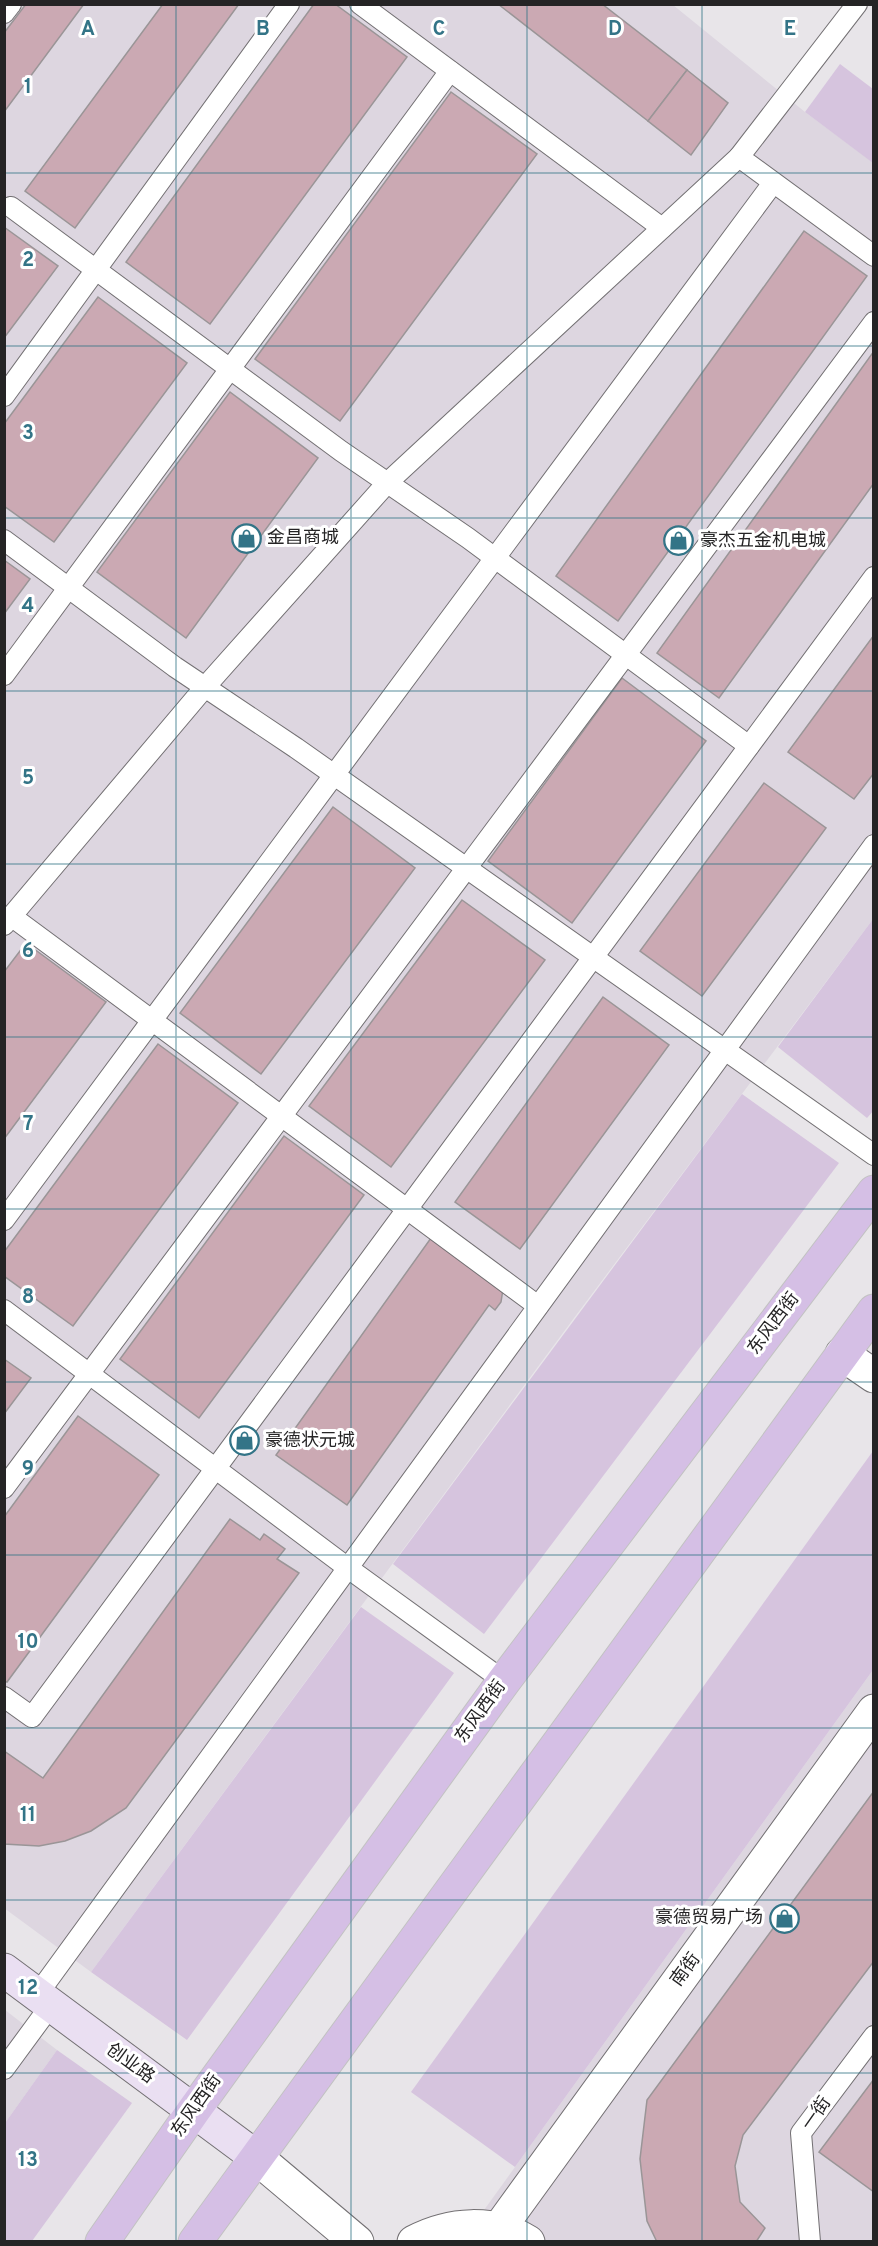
<svg xmlns="http://www.w3.org/2000/svg" width="878" height="2246" viewBox="0 0 878 2246" font-family="Overpass,'Noto Sans SC',sans-serif">
<style>
.built{fill:#ddd6e0}
.green{fill:#d6c4de}
.building{fill:#cba9b3;stroke:#9a9597;stroke-width:1.5}
.lines{fill:none;stroke-linecap:round;stroke-linejoin:round}
.lane-casing{stroke:#737073;stroke-width:22}
.street-casing{stroke:#737073;stroke-width:35}
.secondary-casing{stroke:#737073;stroke-width:35}
.primary-casing{stroke:#c2c2c2;stroke-width:35}
.lane{stroke:#fff;stroke-width:20}
.street{stroke:#fff;stroke-width:33}
.secondary{stroke:#eadff2;stroke-width:33}
.primary{stroke:#d5bfe5;stroke-width:33}
.grid{fill:none;stroke:#337487;stroke-width:1.5;stroke-opacity:0.55}
.labels{text-anchor:middle;dominant-baseline:central;stroke-width:6;stroke-linejoin:round;paint-order:stroke}
.poi-label{font-size:18px;fill:#252425;stroke:#fff;text-anchor:start}
.street-label{font-size:18px;fill:#252425;stroke:#fff}
.grid-label{font-size:20px;text-anchor:middle;font-weight:bold;fill:#337487;stroke:#fff;stroke-width:6;stroke-linejoin:round;paint-order:stroke}
</style>
<rect width="100%" height="100%" fill="#e8e5e9"/>
<g class="built">
<path d="M4,5H673L805,112L874,163L873,919L574,1318L91,1972L4,1908Z"/>
<path d="M873,1670V2241L461,2242L515,2167Z"/>
<path d="M5,2010L57,2050L5,2123Z"/>
</g>
<g class="green">
<path d="M840,64L873,89V163L805,112Z"/>
<path d="M873,919L874,1110L867,1118L778,1047Z"/>
<path d="M742,1094L839,1163L484,1634L393,1564Z"/>
<path d="M873,1451V1670L515,2167L411,2092Z"/>
<path d="M361,1607L454,1673L187,2040L91,1972Z"/>
<path d="M57,2050L132,2103L32,2241H5V2123Z"/>
</g>
<g class="building">
<path d="M26,4H84L4,112V33Z"/>
<path d="M163,4H239L75,228L25,191Z"/>
<path d="M314,4H335L407,57L210,324L126,262Z"/>
<path d="M498,4H602L687,70L648,121Z"/>
<path d="M687,70L728,103L691,155L648,121Z"/>
<path d="M451,92L537,154L340,421L255,359Z"/>
<path d="M4,227L58,266L4,338Z"/>
<path d="M804,231L867,276L618,621L556,576Z"/>
<path d="M98,297L187,363L54,542L4,506V424Z"/>
<path d="M874,351V483L719,698L657,653Z"/>
<path d="M230,392L318,458L186,638L97,572Z"/>
<path d="M4,560L30,579L4,614Z"/>
<path d="M874,635V773L854,799L788,752Z"/>
<path d="M622,678L706,741L572,923L488,861Z"/>
<path d="M764,783L826,828L702,996L640,951Z"/>
<path d="M333,807L415,868L261,1074L180,1013Z"/>
<path d="M462,900L545,960L391,1167L309,1106Z"/>
<path d="M26,943L106,1002L4,1139V972Z"/>
<path d="M603,997L669,1045L520,1249L455,1202Z"/>
<path d="M158,1044L238,1103L73,1326L4,1276V1252Z"/>
<path d="M284,1136L364,1195L199,1418L120,1359Z"/>
<path d="M431,1238L503,1289L501,1302L495,1310L489,1305L347,1505L276,1455Z"/>
<path d="M4,1359L31,1378L4,1414Z"/>
<path d="M78,1416L159,1475L7,1682L4,1681V1517Z"/>
<path d="M230,1519L260,1540L264,1534L285,1549L277,1559L299,1573L126,1808L91,1831L65,1841L39,1846L4,1844V1751L43,1778Z"/>
<path d="M874,1791V1961L743,2135L735,2166L740,2202L765,2228L756,2242H657L647,2221L640,2159L647,2100Z"/>
<path d="M874,2079V2192L819,2152Z"/>
</g>
<g class="lines">
<defs>
<g id="lane">
<path d="M360,4L662,228"/>
<path d="M857,4L739,157L874,256"/>
<path d="M4,13L11,4"/>
<path d="M11,207L341,451L468,538L749,746"/>
<path d="M4,396L289,4"/>
<path d="M4,540L175,667L296,748L874,1155"/>
<path d="M4,675L450,71"/>
<path d="M11,916L538,1306"/>
<path d="M4,925L205,687L387,483L739,157"/>
<path d="M4,1220L773,183"/>
<path d="M4,1310L348,1568L504,1681"/>
<path d="M4,1488L874,322"/>
<path d="M4,1697L32,1717L874,577"/>
<path d="M37,1995L874,845"/>
<path d="M4,2069L51,2005"/>
<path d="M810,2242L801,2133L874,2036"/>
</g>
<g id="street">
<path d="M842,1354L874,1376"/>
<path d="M256,2157L357,2242"/>
<path d="M498,2230L874,1711"/>
<path d="M414,2242C450,2223 493,2220 528,2242"/>
</g>
<path id="secondary" d="M4,1970L256,2157"/>
<g id="primary">
<path d="M102,2242L194,2110L504,1681L874,1192"/>
<path d="M195,2242L874,1311"/>
</g>
</defs>
<use href="#lane" class="lane-casing"/>
<use href="#street" class="street-casing"/>
<use href="#secondary" class="secondary-casing"/>
<use href="#primary" class="primary-casing"/>
<use href="#lane" class="lane"/>
<use href="#street" class="street"/>
<use href="#secondary" class="secondary"/>
<use href="#primary" class="primary"/>
</g>
<path class="grid" d="M176,4V2242M351,4V2242M527,4V2242M702,4V2242M4,173H874M4,346H874M4,518H874M4,691H874M4,864H874M4,1037H874M4,1209H874M4,1382H874M4,1555H874M4,1728H874M4,1900H874M4,2073H874"/>
<defs>
<symbol id="shop-ring" viewBox="-11 -11 22 22"><circle r="9.5" fill="#fff" stroke="#337487" stroke-width="1.5"/><path d="M-5-2.5h2.3a2.7 3.5 0 0 1 5.4 0H5L5.5 6h-11ZM-1.5-2.5h3a1.5 2.3 0 0 0-3 0Z" fill="#337487"/></symbol>
</defs>
<g fill-rule="evenodd">
<use href="#shop-ring" x="230" y="522" width="33" height="33"/>
<use href="#shop-ring" x="662" y="524" width="33" height="33"/>
<use href="#shop-ring" x="228" y="1424" width="33" height="33"/>
<use href="#shop-ring" x="768" y="1902" width="33" height="33"/>
</g>
<g class="labels">
<g class="poi-label">
<text x="267" y="538">金昌商城</text>
<text x="700" y="541">豪杰五金机电城</text>
<text x="265" y="1441">豪德状元城</text>
<text x="763" y="1918" text-anchor="end">豪德贸易广场</text>
</g>
<g class="street-label">
<text transform="translate(774 1324) rotate(-53)">东风西街</text>
<text transform="translate(481 1712) rotate(-54)">东风西街</text>
<text transform="translate(686 1970) rotate(-54)">南街</text>
<text transform="translate(130 2064) rotate(36)">创业路</text>
<text transform="translate(197 2106) rotate(-55)">东风西街</text>
<text transform="translate(817 2114) rotate(-55)">一街</text>
</g>
</g>
<g class="grid-label">
<text x="88" y="35">A</text>
<text x="263" y="35">B</text>
<text x="439" y="35">C</text>
<text x="615" y="35">D</text>
<text x="790" y="35">E</text>
<text x="28" y="93">1</text>
<text x="28" y="266">2</text>
<text x="28" y="439">3</text>
<text x="28" y="612">4</text>
<text x="28" y="784">5</text>
<text x="28" y="957">6</text>
<text x="28" y="1130">7</text>
<text x="28" y="1303">8</text>
<text x="28" y="1475">9</text>
<text x="28" y="1648">10</text>
<text x="28" y="1821">11</text>
<text x="28" y="1994">12</text>
<text x="28" y="2166">13</text>
</g>
<rect width="878" height="2246" fill="none" stroke="#252425" stroke-width="12"/>
</svg>
